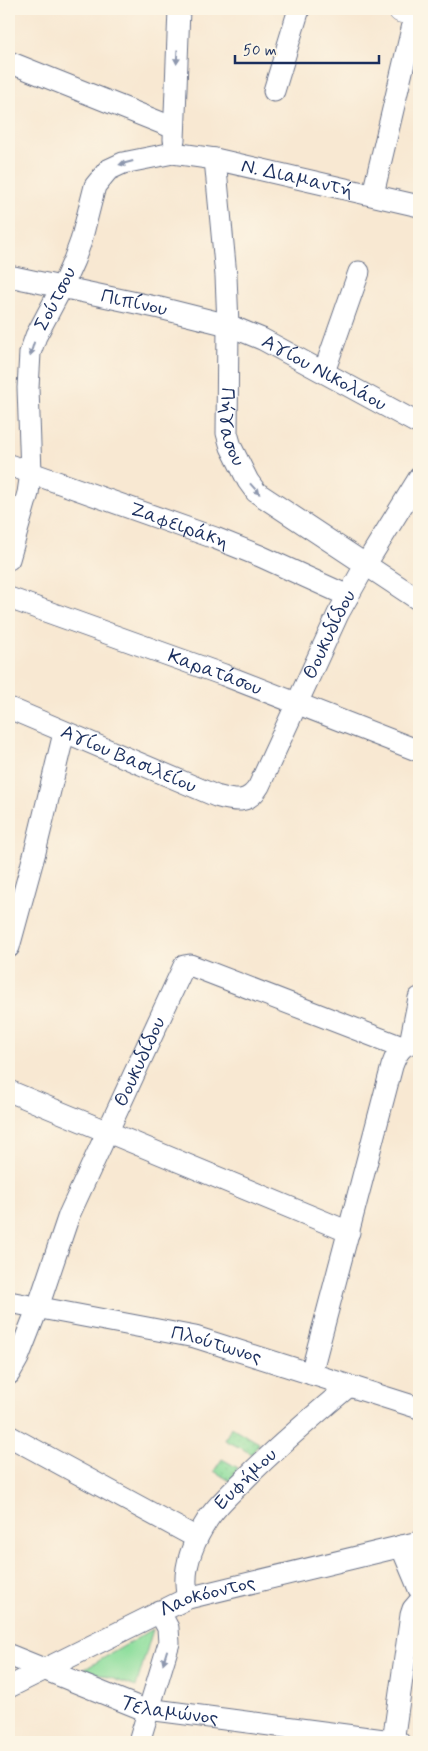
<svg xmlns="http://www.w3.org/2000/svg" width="428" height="1751" viewBox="0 0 428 1751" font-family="Mynerve,sans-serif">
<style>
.grass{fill:url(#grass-dots);stroke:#54867e}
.park{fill:#8ede9d;stroke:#54867e}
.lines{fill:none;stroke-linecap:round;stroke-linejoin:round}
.street-casing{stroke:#687087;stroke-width:23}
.secondary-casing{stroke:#687087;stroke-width:29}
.street{stroke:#fff;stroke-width:21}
.secondary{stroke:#fff;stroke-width:28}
.oneway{fill:#8d97ae}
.labels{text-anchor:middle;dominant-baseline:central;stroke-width:4;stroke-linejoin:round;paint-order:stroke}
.street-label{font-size:20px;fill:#1b2f5e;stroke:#fcf5e5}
</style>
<defs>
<pattern id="grass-dots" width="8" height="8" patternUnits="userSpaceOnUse" patternTransform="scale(1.25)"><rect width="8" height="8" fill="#8ede9d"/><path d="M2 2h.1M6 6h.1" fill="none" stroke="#7abf8a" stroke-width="1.8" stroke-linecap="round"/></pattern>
</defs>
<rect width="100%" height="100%" fill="#fcf5e5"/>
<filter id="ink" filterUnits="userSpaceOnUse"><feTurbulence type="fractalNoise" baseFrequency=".02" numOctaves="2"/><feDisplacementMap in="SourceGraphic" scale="10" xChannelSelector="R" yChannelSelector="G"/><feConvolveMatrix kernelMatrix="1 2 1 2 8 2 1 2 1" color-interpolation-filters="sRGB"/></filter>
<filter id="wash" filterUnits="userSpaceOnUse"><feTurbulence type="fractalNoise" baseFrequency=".0096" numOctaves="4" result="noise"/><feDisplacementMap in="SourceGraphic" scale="20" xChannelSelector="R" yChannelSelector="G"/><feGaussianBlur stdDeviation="1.12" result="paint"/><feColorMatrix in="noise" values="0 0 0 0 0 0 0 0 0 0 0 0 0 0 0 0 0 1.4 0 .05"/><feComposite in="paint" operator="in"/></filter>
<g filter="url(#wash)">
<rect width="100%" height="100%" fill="#f8e8d2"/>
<g class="grass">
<path d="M231,1427L259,1443L252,1454L225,1440Z"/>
<path d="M222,1459L238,1468L230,1481L214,1471Z"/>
</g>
<path class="park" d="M153,1629L136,1687L85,1669Z"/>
</g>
<g filter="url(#ink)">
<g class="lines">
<defs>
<g id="street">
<path d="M9,62L174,128"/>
<path d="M274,91L299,9"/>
<path d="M174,140L179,9"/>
<path id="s1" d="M215,159L226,276L228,325L227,433L231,447L248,481L256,492L419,600"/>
<path d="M373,194L416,12"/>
<path id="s2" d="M9,276L160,308L228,325L262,339L419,424"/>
<path d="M324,372L359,272"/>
<path id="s3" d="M9,465L215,538L260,556L348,596"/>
<path id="s4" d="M9,559L28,493L31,473L28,388L30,353L36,336L62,287L74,260L81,241L95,186L108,170L123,163L173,153L215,159L419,206"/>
<path id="s5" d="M9,598L224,675L419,751"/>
<path id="s6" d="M9,708L216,796C234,801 248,805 259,786L338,614L366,564L419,478"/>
<path d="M9,947L35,852L64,733"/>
<path d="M410,1043L419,998"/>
<path d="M9,1091L349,1232"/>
<path id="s7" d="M9,1302L195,1337L419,1408"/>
<path id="s8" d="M9,1374L18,1358L38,1307L69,1215L184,966L190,965L402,1047"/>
<path d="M311,1374L392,1066C397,1052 403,1042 419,1042"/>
<path d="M9,1436L197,1538"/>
<path d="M401,1546L419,1589"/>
<path id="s9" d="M188,1598C181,1571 193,1542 208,1519C218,1504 232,1492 244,1480C277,1447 313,1416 349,1386"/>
<path id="s10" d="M9,1655L140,1708L399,1742"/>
<path id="s11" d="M9,1687L188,1598L419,1542"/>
<path d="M139,1742L169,1643L168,1628L159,1611"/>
<path d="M393,1742L411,1615L413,1609L419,1602"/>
</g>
<path id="secondary" d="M402,9L419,12"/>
</defs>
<use href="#street" class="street-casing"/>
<use href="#secondary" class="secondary-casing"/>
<use href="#street" class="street"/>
<use href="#secondary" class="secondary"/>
</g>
<defs><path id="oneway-solid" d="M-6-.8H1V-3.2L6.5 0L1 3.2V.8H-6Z" transform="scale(1.25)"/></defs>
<g class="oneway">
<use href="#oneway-solid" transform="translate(177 57) rotate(93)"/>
<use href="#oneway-solid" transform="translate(126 163) rotate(165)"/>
<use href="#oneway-solid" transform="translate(32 349) rotate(107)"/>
<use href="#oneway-solid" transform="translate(255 489) rotate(48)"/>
<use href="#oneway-solid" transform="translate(165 1657) rotate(107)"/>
</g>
</g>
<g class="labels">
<g class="street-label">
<text stroke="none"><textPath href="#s4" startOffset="604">Ν. Διαμαντή</textPath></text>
<text stroke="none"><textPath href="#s4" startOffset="269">Σούτσου</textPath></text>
<text stroke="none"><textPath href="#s2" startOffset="128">Πιπίνου</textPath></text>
<text stroke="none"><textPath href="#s2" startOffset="332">Αγίου Νικολάου</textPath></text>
<text stroke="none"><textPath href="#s1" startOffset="269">Πήγασου</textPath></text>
<text stroke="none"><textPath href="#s3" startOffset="181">Ζαφειράκη</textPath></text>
<text stroke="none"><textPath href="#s6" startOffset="441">Θουκυδίδου</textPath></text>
<text stroke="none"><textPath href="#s5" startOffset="219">Καρατάσου</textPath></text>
<text stroke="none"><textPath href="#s6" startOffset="130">Αγίου Βασιλείου</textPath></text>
<text stroke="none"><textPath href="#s8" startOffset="339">Θουκυδίδου</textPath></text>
<text stroke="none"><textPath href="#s7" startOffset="212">Πλούτωνος</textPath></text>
<text stroke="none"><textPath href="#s9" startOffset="139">Ευφήμου</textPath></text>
<text stroke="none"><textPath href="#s11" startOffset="219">Λαοκόοντος</textPath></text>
<text stroke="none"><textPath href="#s10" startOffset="171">Τελαμώνος</textPath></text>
</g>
</g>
<rect width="428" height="1751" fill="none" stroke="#fcf5e5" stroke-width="30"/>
<path d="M235 55v8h144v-8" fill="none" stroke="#1b2f5e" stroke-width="2.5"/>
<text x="243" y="55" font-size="15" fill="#1b2f5e" stroke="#fcf5e5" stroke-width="4" paint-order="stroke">50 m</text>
</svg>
